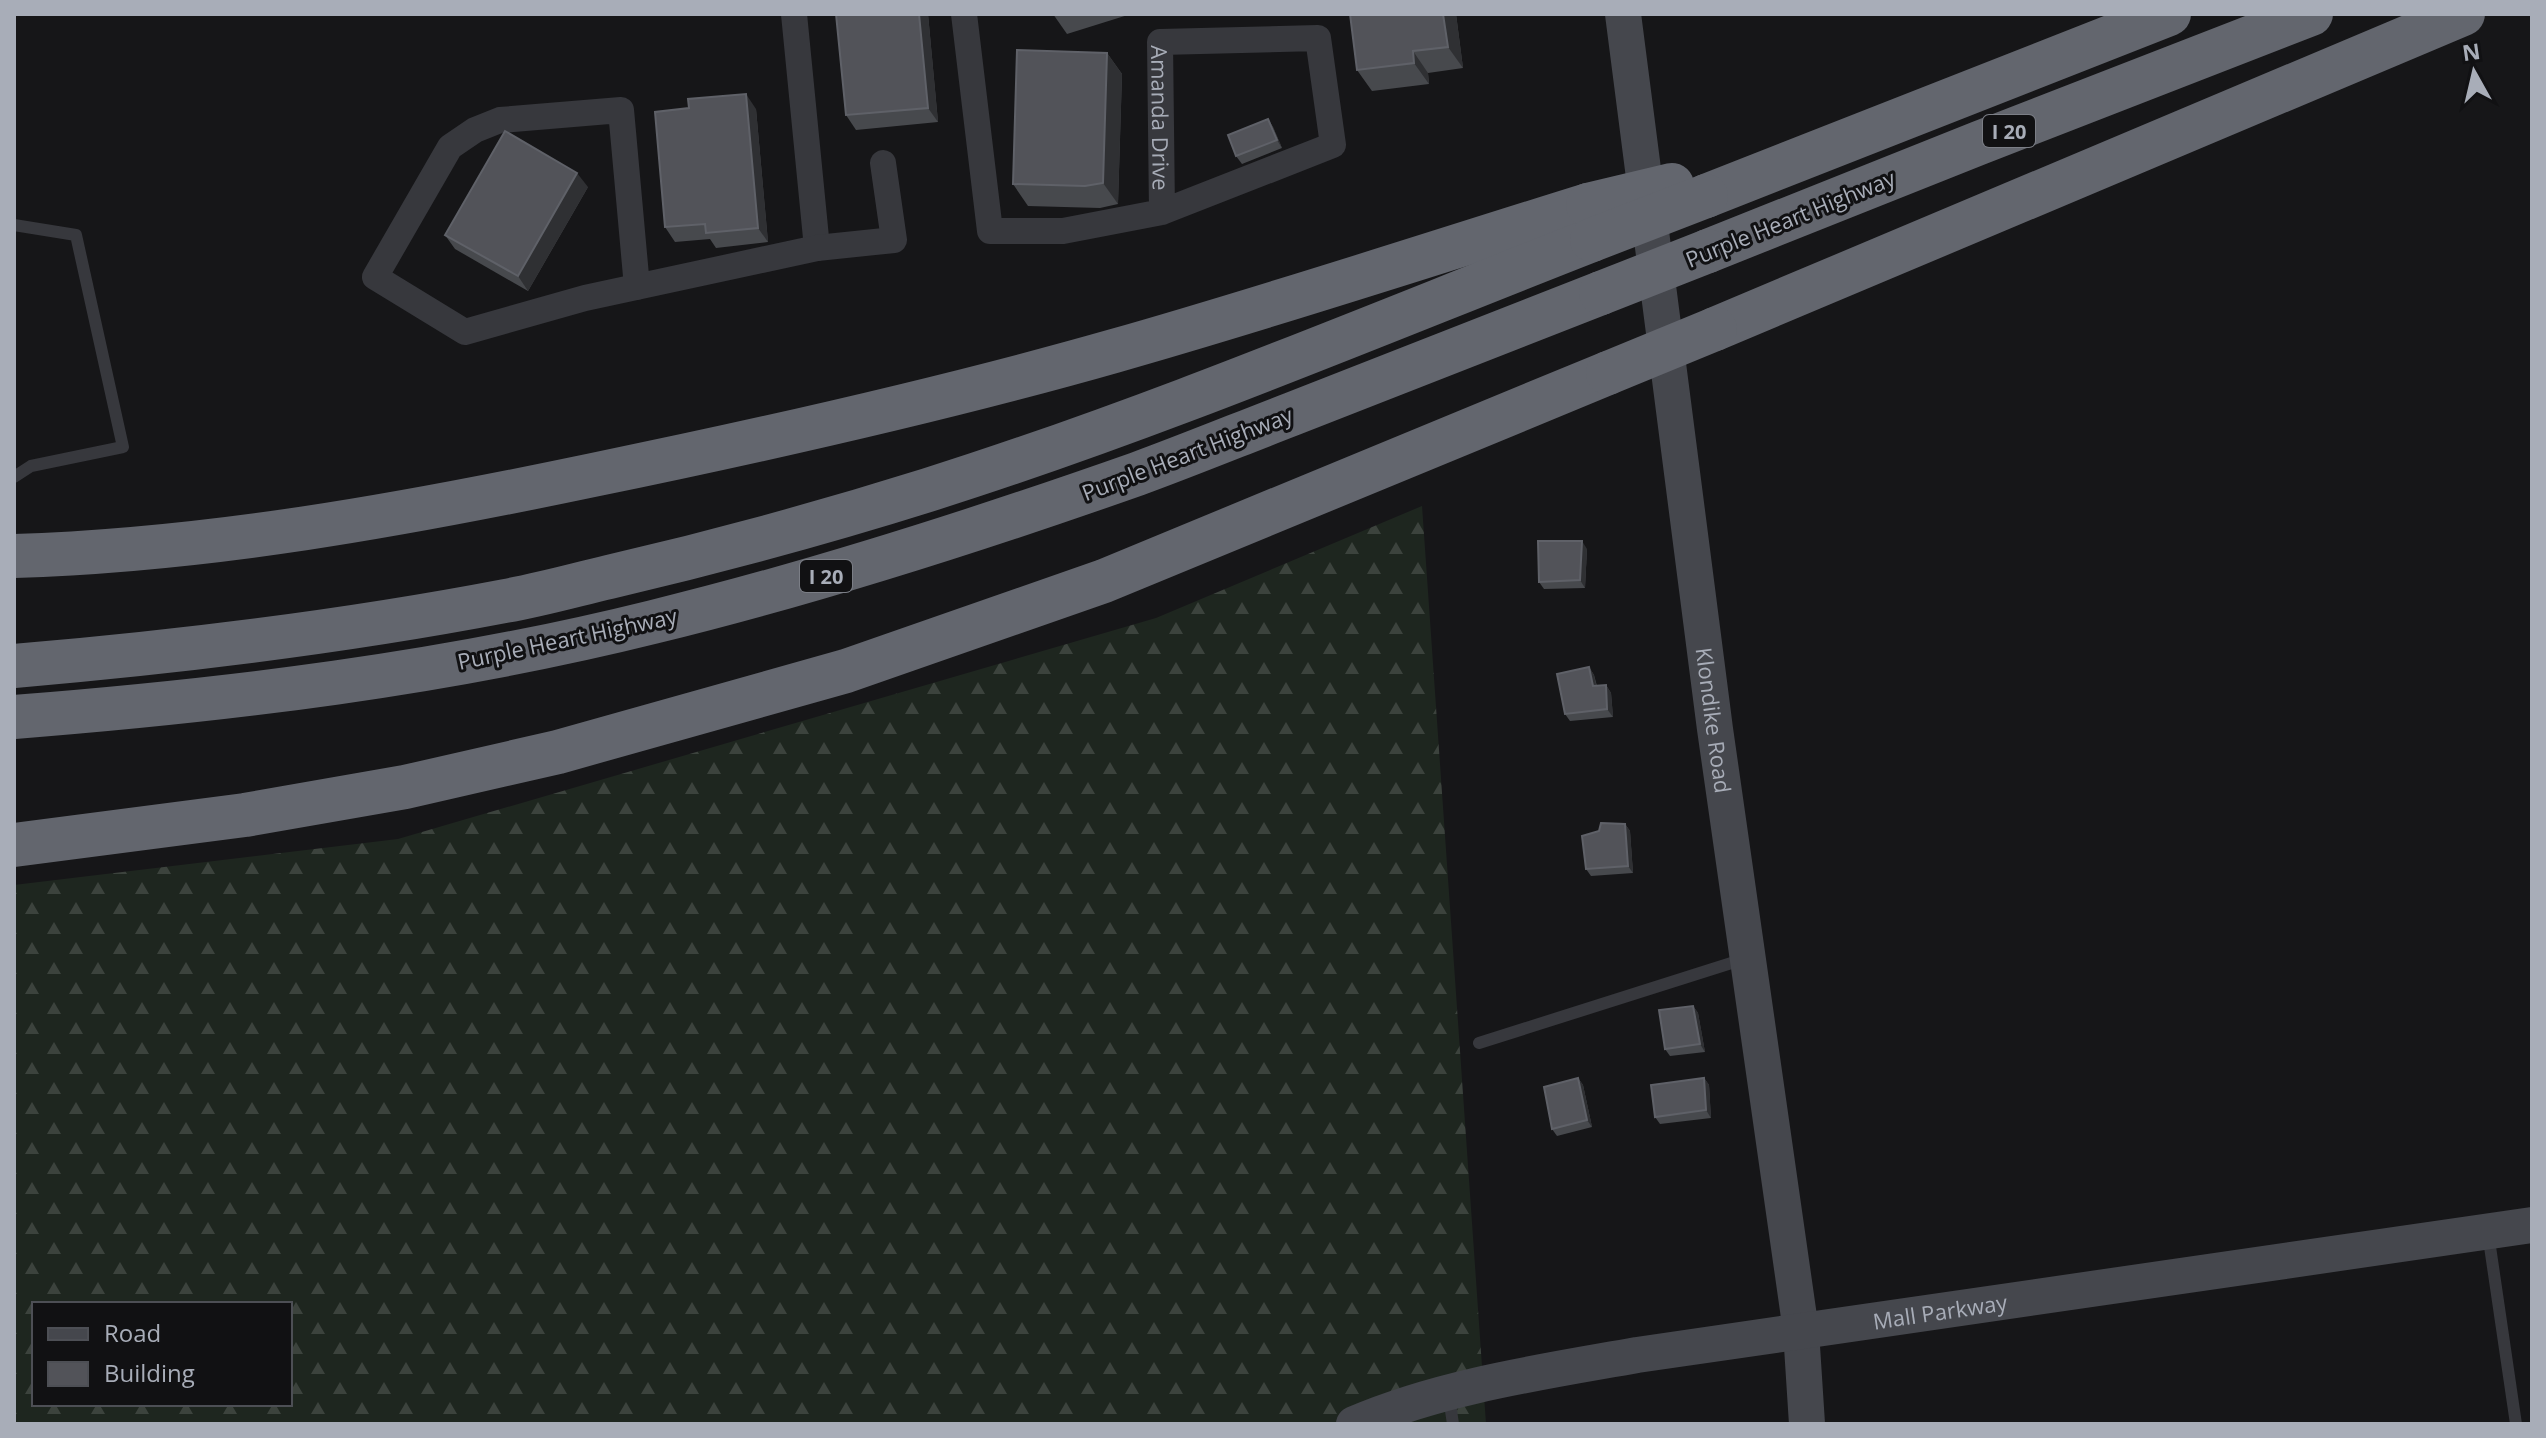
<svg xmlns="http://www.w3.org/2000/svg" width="2546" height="1438" viewBox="0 0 2546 1438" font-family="'Open Sans',sans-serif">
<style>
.forest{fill:url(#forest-firs);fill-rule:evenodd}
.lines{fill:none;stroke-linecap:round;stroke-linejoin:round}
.lane{stroke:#37383d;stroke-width:12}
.street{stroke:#37383d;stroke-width:26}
.secondary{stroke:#45474d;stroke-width:36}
.highway{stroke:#63666e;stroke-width:44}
.highway-bridge{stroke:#63666e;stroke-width:44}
.wall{fill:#47494d}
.shaded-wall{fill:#2f3033}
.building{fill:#525359;stroke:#5f6168;stroke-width:2}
.labels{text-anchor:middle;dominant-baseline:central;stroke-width:6;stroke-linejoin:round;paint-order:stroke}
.shield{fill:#111113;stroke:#7b7e86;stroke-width:2}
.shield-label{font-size:20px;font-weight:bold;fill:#a8adb8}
.street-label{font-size:22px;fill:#a8adb8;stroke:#111113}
</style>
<defs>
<pattern id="forest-firs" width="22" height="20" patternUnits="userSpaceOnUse" patternTransform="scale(2)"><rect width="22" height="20" fill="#1e261f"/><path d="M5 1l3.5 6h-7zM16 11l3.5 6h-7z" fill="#3c433d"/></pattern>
</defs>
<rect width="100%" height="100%" fill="#161618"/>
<path class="forest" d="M1422,506L1486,1424H14V885L398,839L1156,618ZM34,1304H290V1404H34Z"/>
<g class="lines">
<g class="lane">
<path d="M14,225L76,235L123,447L31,466L14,477"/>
<path d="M1479,1043L1744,959"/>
<path d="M2488,1233L2516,1424"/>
<path d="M1449,1397L1453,1424"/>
</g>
<g class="street">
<path d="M794,14L817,248"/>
<path id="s1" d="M964,14L990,231H1063L1162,212L1333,145L1318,38L1160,42L1162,212"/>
<path d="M637,287L621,110L500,120L475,130L450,147L375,277L465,332L585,298L817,248L894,240L883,163"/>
</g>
<g class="secondary">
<path id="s2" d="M1623,14L1715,729L1801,1331L1807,1424"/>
<path id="s3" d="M1354,1424C1443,1386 1542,1372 1637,1355L2532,1225"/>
</g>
<g class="highway">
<path d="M1706,196L2169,14"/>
<path d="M1708,251L1979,143L2311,14"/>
<path d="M1715,329L2463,14"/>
<path d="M14,556C209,550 402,515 593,475C768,439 942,400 1114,351C1273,306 1430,254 1588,205"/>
<path d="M14,666C178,652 343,632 505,601C540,595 575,585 609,577C716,552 823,523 928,490C1153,419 1372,326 1592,240"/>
<path d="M14,717C229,700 444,674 653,622C817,582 978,530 1137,474C1189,455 1240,434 1292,414C1395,374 1498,334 1601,293"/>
<path d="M14,845L245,815L405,787L558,752L846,671L1104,581L1608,373"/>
</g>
<g class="highway-bridge">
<path d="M1588,205L1672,185"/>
<path d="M1592,240L1706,196"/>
<path d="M1601,293L1708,251"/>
<path d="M1608,373L1715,329"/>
</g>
</g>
<g class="wall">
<path d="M928,14L938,122L856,130L846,115Z"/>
<path d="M1053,14H1131L1067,34Z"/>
<path d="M1456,14L1463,68L1428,73L1429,84L1372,91L1357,70Z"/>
<path d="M1107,53L1122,74L1118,204L1100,208L1028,206L1013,184Z"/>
<path d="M756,109L768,242L716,248L710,239L675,242L665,227Z"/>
<path d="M1268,119L1273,127L1282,148L1242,164L1236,156Z"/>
<path d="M588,187L528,291L455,249L445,235Z"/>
<path d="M1587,549L1585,588L1544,589L1539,582Z"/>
<path d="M1589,667L1594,675L1597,686L1606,685L1611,693L1613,717L1570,721L1565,714Z"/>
<path d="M1625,824L1630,831L1633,873L1591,876L1586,869Z"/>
<path d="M1693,1006L1698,1013L1705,1052L1670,1056L1665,1049Z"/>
<path d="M1578,1078L1583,1085L1592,1127L1557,1136L1552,1129Z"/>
<path d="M1704,1078L1709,1085L1711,1118L1660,1124L1655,1117Z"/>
</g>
<g class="shaded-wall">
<path d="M919,14H928L938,122L928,108Z"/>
<path d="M1443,14H1456L1463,68L1448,47Z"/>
<path d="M1413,51L1428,73L1429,84L1414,63Z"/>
<path d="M1107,53L1122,74L1118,204L1103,183Z"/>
<path d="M746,94L756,109L768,242L758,228Z"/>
<path d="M1268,119L1273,127L1282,148L1277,140Z"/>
<path d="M577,173L588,187L528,291L518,276Z"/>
<path d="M1582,541L1587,549L1585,588L1580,580Z"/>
<path d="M1589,667L1594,675L1598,694L1593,686Z"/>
<path d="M1606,685L1611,693L1613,717L1607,709Z"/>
<path d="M1625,824L1630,831L1633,873L1628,866Z"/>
<path d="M1693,1006L1698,1013L1705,1052L1700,1044Z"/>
<path d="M1578,1078L1583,1085L1592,1127L1587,1120Z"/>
<path d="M1704,1078L1709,1085L1711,1118L1706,1110Z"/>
</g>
<g class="building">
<path d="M836,14H919L928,108L846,115Z"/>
<path d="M1350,14H1443L1448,47L1413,51L1414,63L1357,70Z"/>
<path d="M1017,50L1107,53L1103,183L1085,186L1013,184Z"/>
<path d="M746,94L758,228L706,233L705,224L665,227L655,112L689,108L688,99Z"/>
<path d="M1268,119L1277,140L1236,156L1228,135Z"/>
<path d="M505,131L577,173L518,276L445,235Z"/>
<path d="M1538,541H1582L1580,580L1539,582Z"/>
<path d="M1589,667L1593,686L1606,685L1607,709L1565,714L1557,674Z"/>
<path d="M1601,823L1625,824L1628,866L1586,869L1582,836L1599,831Z"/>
<path d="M1693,1006L1700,1044L1665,1049L1659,1010Z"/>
<path d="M1578,1078L1587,1120L1552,1129L1544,1087Z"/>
<path d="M1704,1078L1706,1110L1655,1117L1651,1085Z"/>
</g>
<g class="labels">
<g class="shield">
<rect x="1983" y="115" width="52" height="32" rx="6"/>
<rect x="800" y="560" width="52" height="32" rx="6"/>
</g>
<g class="shield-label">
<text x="2009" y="131">I 20</text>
<text x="826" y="576">I 20</text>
</g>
<g class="street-label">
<text stroke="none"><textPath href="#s1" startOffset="918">Amanda Drive</textPath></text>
<text transform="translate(1790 218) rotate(-22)">Purple Heart Highway</text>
<text transform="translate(1187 453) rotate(-21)">Purple Heart Highway</text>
<text transform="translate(567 638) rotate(-12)">Purple Heart Highway</text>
<text stroke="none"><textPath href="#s2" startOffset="712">Klondike Road</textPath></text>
<text stroke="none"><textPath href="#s3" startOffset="598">Mall Parkway</textPath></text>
</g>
</g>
<rect width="2546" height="1438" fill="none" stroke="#a8adb8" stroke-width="32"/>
<rect x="32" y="1302" width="260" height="104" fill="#111113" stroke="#4d4f55" stroke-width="2"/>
<rect x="48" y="1328" width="40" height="12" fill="#45474d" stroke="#4d4f55" stroke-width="2"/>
<text x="104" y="1342" font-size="24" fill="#a8adb8">Road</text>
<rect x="48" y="1362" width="40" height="24" fill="#525359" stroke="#4d4f55" stroke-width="2"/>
<text x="104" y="1382" font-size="24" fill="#a8adb8">Building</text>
<g transform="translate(2474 72) rotate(352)" stroke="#111113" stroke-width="6" paint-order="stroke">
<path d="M0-6L14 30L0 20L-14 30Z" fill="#a8adb8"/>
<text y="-12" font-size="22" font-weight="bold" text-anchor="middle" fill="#a8adb8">N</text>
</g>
</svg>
